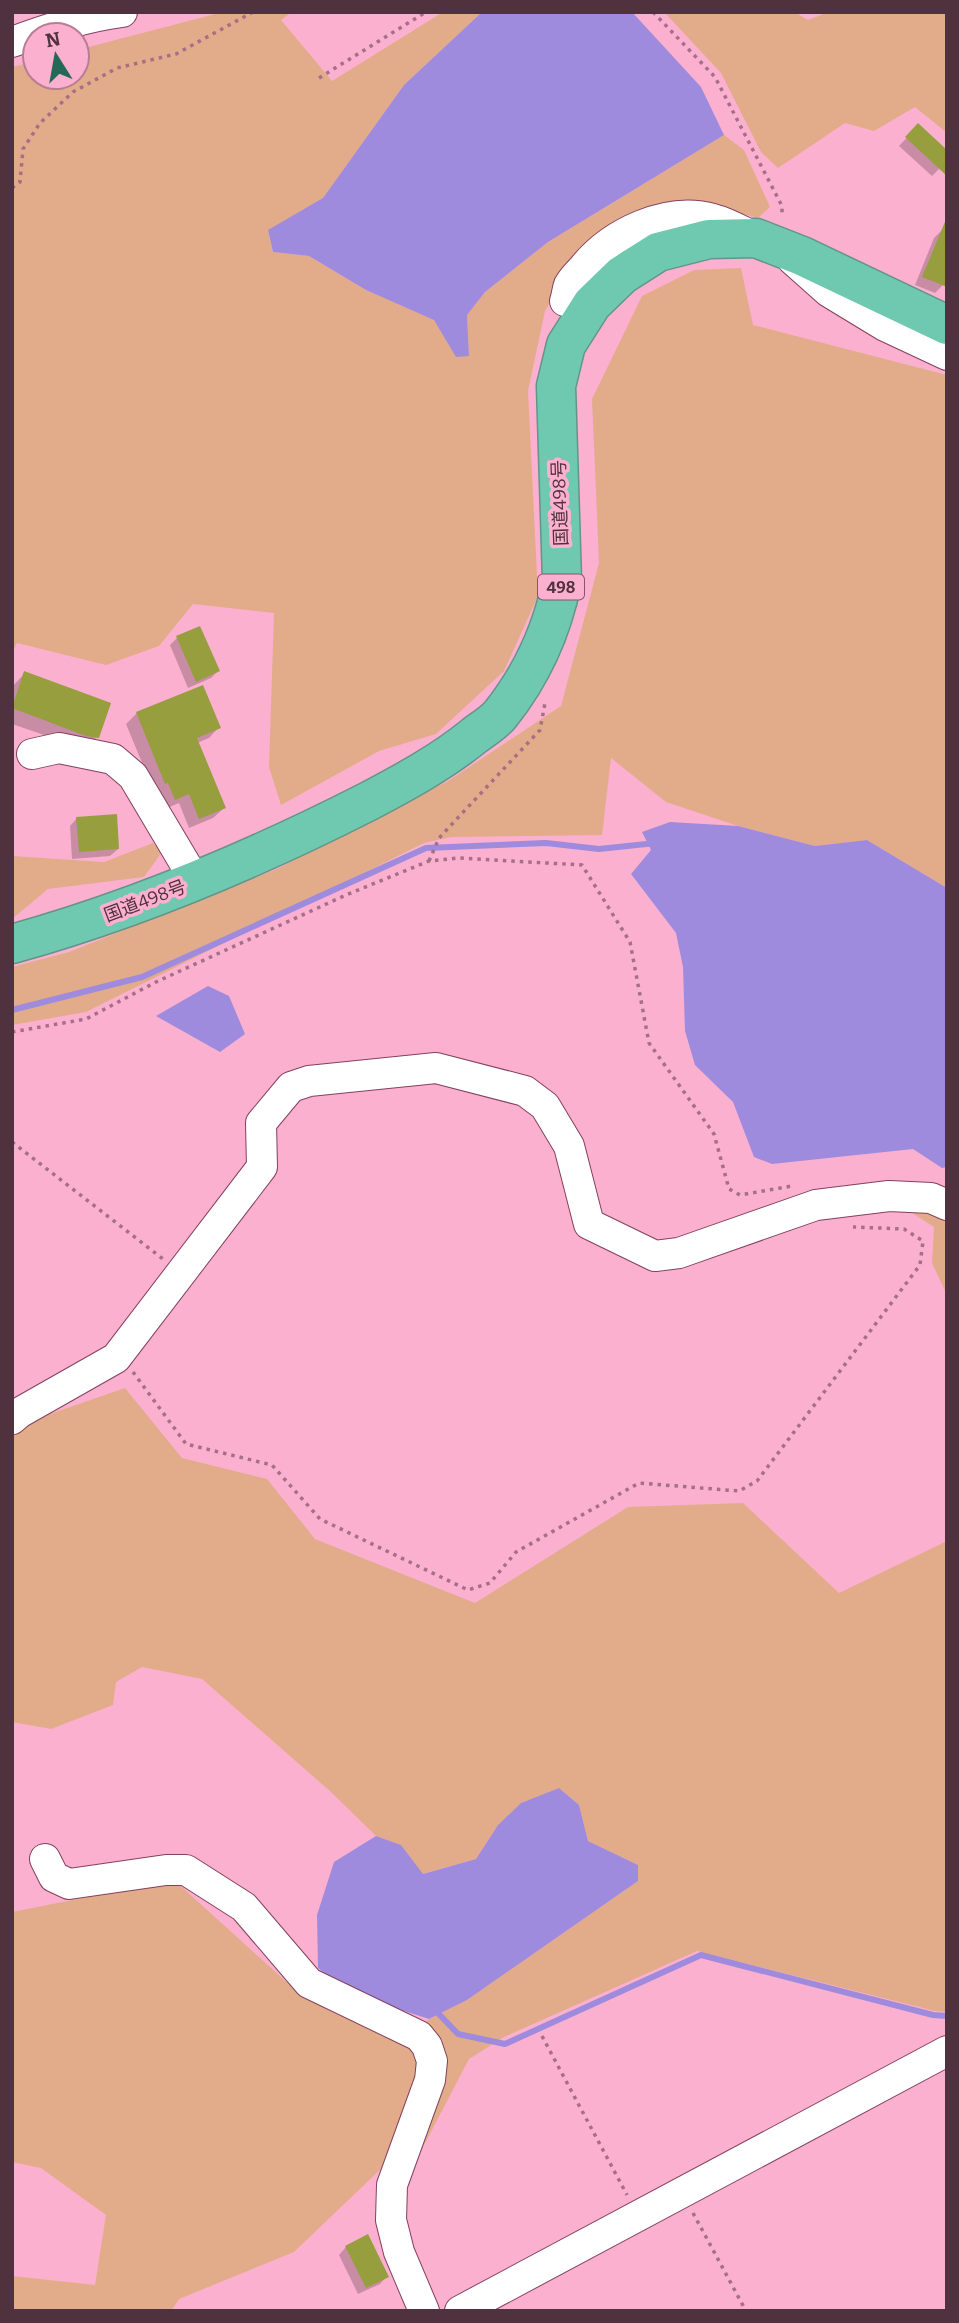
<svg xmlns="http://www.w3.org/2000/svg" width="959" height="2323" viewBox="0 0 959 2323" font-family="Bitter,'Noto Sans JP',serif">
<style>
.green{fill:#e2ac8a}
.water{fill:#9e8bdd}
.shadow{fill:#0003}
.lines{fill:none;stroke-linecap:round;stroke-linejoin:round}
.stream{stroke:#9e8bdd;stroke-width:6}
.building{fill:#969e3e}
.minor-casing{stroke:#83415e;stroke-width:32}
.highway-casing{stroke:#649488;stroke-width:41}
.path{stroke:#a57085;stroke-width:3.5;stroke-dasharray:3.5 5;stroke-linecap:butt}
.minor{stroke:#fff;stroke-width:30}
.highway{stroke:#6fc9b0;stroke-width:38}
.labels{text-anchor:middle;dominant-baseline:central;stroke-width:7;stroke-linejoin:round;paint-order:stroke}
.shield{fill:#fcb0cf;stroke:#84576a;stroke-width:2}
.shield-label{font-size:16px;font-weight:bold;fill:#50313e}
.street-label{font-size:18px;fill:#50313e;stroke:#fcb0cf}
</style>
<rect width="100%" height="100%" fill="#fcb0cf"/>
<g class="green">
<path d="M223,12H292L281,20L332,81L443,12H482L404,85L323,198L268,231L273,252L309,256L366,290L435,320L469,356L467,315L485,292L548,242L724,135L744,150L770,207L758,218L696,202L575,259L545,311L528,391L538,596L504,671L436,734L379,751L281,805L269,767L274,613L193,604L159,646L106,665L17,643L12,653V67L35,61V77H77V50Z"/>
<path d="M664,12H794L808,20L829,12H947V133L915,107L874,131L845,123L778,168L761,152L721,73Z"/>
<path d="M741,268L753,325L947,375V888L867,840L815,846L738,826L666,802L611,758L602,835L451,837L424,843L86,1012L12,1025V967L69,952L279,868L448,781L561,706L599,563L592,399L642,296L694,270Z"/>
<path d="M153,843L162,852L144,877L48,889L12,919V856L104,862Z"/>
<path d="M947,1206V1295L932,1263L934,1227L906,1209Z"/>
<path d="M125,1388L182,1458L267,1479L315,1539L475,1603L628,1507L743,1503L839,1593L947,1541V2012L935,2011L697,1951L504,2037L469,2059L421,2151L384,2166L294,2252L179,2299L171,2311H12V2276L95,2285L106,2215L41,2168L12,2162V1912L174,1880L303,1997L406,2044L429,2019L467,2000L638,1881V1865L588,1841L579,1805L559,1788L521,1803L498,1825L476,1859L422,1874L401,1845L376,1836L331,1792L202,1679L142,1667L116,1682L113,1705L51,1729L12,1722V1433L24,1423Z"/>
</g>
<g class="water">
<path d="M482,12H632L701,87L724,135L548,242L485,292L467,315L469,356L456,357L434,320L366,290L309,256L273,252L268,230L323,198L404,85Z"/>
<path d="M670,822L738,826L815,846L867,840L947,888V1167L942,1168L913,1149L772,1164L754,1157L733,1102L695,1065L685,1031L683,967L676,933L631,874L651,850L642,832Z"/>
<path d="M208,986L229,996L245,1034L220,1052L156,1016Z"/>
<path d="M559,1788L579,1805L588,1841L638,1865V1881L467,2000L429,2019L351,1994L318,1968L317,1915L334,1862L376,1836L401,1845L423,1874L476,1859L498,1825L521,1803Z"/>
</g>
<g class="shadow">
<path d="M918,126L947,161L932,176L899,146Z"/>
<path d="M942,230L943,285L935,293L915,285L934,238Z"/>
<path d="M177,638L218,671L211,678L188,688L170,645Z"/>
<path d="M25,673L97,737L85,749L12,724V687Z"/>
<path d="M137,713L219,727L209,738L197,743L224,808L213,818L189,828L179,803L165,809L155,794L126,724Z"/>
<path d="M77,818L118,849L110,856L72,859L70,826Z"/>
<path d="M346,2247L387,2276L380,2284L358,2294L339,2255Z"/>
</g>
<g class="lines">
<g class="stream">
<path d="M12,1010L142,977L426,848L546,843L599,849L656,843"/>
<path d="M435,2010L458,2034L505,2044L701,1955L933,2015L947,2016"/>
</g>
</g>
<g class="building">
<path d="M918,123L947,150V176L905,137Z"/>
<path d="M947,217V287L922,277Z"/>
<path d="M200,626L220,671L196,682L176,636Z"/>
<path d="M24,671L111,703L99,738L86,736L12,708Z"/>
<path d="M203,685L221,728L197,738L226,808L199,819L189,794L175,800L168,783L165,784L136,712Z"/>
<path d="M117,814L119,849L79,852L76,817Z"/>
<path d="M368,2234L389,2277L366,2288L345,2246Z"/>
</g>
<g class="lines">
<defs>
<g id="minor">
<path d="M12,42C48,29 84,17 122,12"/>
<path d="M793,260L829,292L885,326L947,355"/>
<path d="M565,301C567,296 567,290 569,285C572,279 578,273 583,268C611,233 667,206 713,219C726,222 740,230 752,236"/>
<path d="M32,754L59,748L113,759L133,776L196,882"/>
<path d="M12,1419L19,1413L116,1358L262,1167L261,1123L291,1087L309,1081L436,1068L525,1091L545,1106L569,1146L589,1224L655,1256L679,1253L816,1205L889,1196L931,1198L947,1205"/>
<path d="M45,1859L54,1877L69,1884L166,1870H186L244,1907L309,1983L419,2036L427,2046L432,2061L430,2080L392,2185L391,2220L399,2252L424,2311"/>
<path d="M460,2311L947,2051"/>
</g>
<path id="highway" d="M12,944C135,910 253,860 367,802C405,782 442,762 475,735C483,729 493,723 500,715C532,675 552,631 562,581L556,386L566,345L592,304L622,275L658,252L709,239L756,238L802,256L947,325"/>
</defs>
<use href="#minor" class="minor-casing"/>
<use href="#highway" class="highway-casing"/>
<g class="path">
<path d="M653,12L715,77L782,206V217"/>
<path d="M319,78L426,12"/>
<path d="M12,188L20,182L23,149L40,123L73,92L117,68L176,54L253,12"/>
<path d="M429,861L439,838L540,730L545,703"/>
<path d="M12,1032L86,1019L156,982L346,895L429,861L459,858L582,865L630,942L649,1043L714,1134L729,1189L740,1195L792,1186"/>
<path d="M12,1142L163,1259"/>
<path d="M133,1372L186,1444L272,1465L320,1519L468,1590L490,1583L516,1552L639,1483L739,1491L757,1481L920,1265L923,1241L904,1229L853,1227"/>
<path d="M542,2036L627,2195"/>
<path d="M693,2213L746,2311"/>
</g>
<use href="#minor" class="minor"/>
<use href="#highway" class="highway"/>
</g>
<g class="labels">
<rect class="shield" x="538" y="574.5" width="46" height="25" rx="5"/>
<g class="shield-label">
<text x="561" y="587">498</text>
</g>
<g class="street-label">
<text transform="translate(560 503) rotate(-92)">国道498号</text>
<text transform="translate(145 901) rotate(-21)">国道498号</text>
</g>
</g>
<rect width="959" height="2323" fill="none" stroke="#50313e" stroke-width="28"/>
<g transform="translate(56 56) rotate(349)"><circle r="33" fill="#fcb0cf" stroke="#b77d95" stroke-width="2"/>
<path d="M0-5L12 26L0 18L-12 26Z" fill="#266857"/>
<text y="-10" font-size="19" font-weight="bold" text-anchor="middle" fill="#50313e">N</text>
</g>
</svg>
